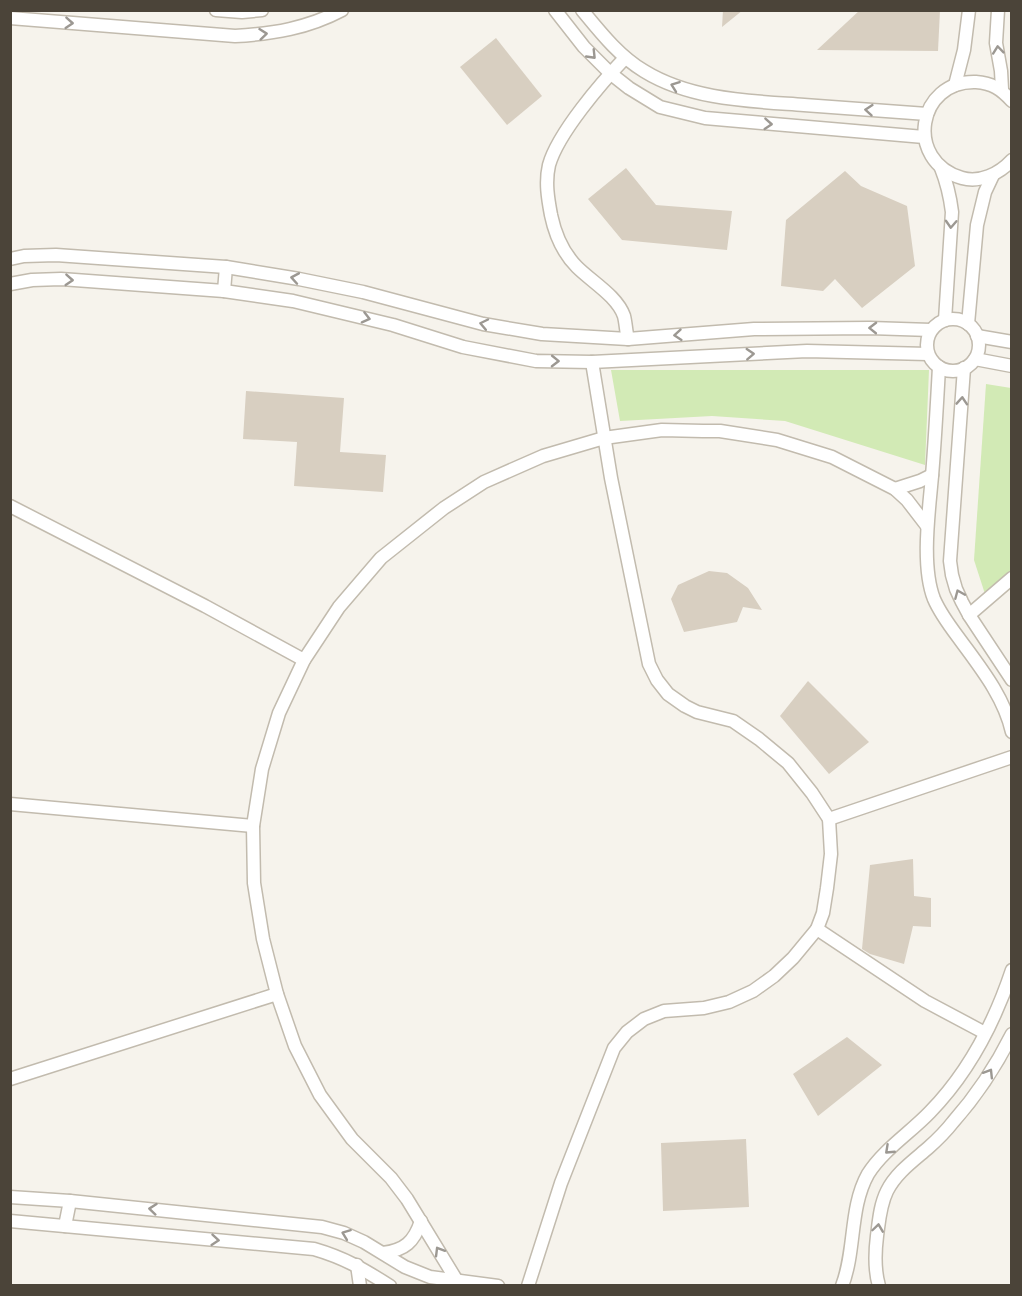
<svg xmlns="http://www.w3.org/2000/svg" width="1022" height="1296" viewBox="0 0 1022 1296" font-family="Rubik,sans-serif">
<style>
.green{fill:#d2eab5}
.building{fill:#d8cfc1}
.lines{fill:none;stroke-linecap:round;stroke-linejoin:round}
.minor-casing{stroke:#c2bbae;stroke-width:15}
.minor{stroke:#fff;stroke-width:12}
.oneway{stroke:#9c9892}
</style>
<rect width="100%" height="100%" fill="#f6f3ec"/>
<g class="green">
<path d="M611,370H929L925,465L785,421L712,416L620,421Z"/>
<path d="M986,384L1011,388V571L985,594L974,560Z"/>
</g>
<g class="building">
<path d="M723,10H743L722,27Z"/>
<path d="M860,10H940L938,51L817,50Z"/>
<path d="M496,38L542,96L507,125L460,67Z"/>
<path d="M626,168L656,205L732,211L727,250L622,240L588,199Z"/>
<path d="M845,171L861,186L907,206L915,266L862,308L835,279L823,291L781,286L786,220Z"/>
<path d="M246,391L344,398L340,452L386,455L383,492L294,486L297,442L243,439Z"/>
<path d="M709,571L727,573L748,588L762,610L743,607L737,622L684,632L671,599L678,585Z"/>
<path d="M808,681L869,742L829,774L780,716Z"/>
<path d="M913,859L914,896L931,898V927L913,926L904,964L870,954L862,949L870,865Z"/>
<path d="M847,1037L882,1065L818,1116L793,1074Z"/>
<path d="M746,1139L749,1207L663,1211L661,1143Z"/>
</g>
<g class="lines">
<defs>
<g id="minor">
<path d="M216,10L242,12L262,10"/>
<path d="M555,10L584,47L610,73L629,88L660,107L705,118L924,137"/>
<path d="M582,10C601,33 619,56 644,71C691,100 750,101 804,105C845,108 886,111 927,114"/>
<path d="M998,10L996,43L1001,71L1002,89"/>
<path d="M10,18L235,36C273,34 308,28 342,10"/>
<path d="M625,58C602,82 558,133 549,165C545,182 548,199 551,215C555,234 563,253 577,267C592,282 617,296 624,316C626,324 626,332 628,339"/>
<path d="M955,85L964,50L969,10"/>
<path d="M1012,101C1001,89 992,83 976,82C917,80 904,161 962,178C980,183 999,174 1012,160"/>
<path d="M941,168C947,183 950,196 952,212L945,320"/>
<path d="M10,259L24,256L56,255L226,267L299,279L363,292L483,324L542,334L628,339L754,329L870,328L931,330"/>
<path d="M10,284L32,280L61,279L224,291L293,301L393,325L463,347L536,361L592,362L807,351L928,354"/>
<path d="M224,291L226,267"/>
<circle cx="953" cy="345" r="26"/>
<path d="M968,324L977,225L985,192L993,175"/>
<path d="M977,336L1012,342"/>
<path d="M975,359L1012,366"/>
<path d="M939,367C937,404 935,440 932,476C929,511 921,566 934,599C940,613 949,625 958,637C979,666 1004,696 1012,732"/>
<path d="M964,368L950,561L952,575L956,589L962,602L969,615L1012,680"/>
<path d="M895,489L920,481L932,475"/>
<path d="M10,506L205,606L304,660"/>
<path d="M969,615L1012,578"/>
<path d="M10,804L253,826"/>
<path d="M829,819L1012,757"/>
<path d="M817,929L925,1001L985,1033"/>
<path d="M10,1079L277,994"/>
<path d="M10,1197L70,1201L322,1227L344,1233L364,1242L405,1267L430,1277L498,1286"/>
<path d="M10,1221L314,1249C345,1258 363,1269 390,1286"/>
<path d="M65,1226L70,1201"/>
<path d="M383,1253C405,1250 414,1242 421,1221"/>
<path d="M357,1265L360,1286"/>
<path d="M457,1281L407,1199L391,1178L352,1139L320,1095L295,1046L277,994L263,939L254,883L253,826L262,769L279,713L304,660L339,607L381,558L444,508L484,482L543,456L604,438L662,430L703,431H720L777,440L832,457L895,489L907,500L927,526"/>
<path d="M528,1286L561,1183L614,1048L627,1032L644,1019L664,1011L704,1008L729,1002L753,991L774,976L793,958L817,929L823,913L827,888L831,854L829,819L812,793L788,763L759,739L733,721L697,712L685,706L668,694L657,680L649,664L611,478L592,362"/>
<path d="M842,1286C856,1250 849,1208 868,1174C883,1150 910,1133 930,1112C968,1073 995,1021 1012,970"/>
<path d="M879,1286C874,1269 875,1252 877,1236C879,1221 880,1205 887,1191C896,1173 913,1161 928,1148C937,1140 946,1131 953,1122C977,1095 996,1066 1012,1034"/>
</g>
</defs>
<use href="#minor" class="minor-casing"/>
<use href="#minor" class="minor"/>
</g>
<defs><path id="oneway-chevron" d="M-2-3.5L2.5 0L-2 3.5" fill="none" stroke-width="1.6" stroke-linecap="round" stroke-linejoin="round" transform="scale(1.5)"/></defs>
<g class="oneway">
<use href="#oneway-chevron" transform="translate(69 23) rotate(4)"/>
<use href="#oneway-chevron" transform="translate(263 34) rotate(-6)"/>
<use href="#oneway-chevron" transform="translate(998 50) rotate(-96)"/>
<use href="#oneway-chevron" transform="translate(592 55) rotate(46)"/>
<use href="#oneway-chevron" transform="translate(675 86) rotate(-160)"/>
<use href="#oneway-chevron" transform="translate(869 110) rotate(-175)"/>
<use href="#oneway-chevron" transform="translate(768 124) rotate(4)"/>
<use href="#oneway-chevron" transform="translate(951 224) rotate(93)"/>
<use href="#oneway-chevron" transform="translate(295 278) rotate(-170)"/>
<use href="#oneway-chevron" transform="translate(69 280) rotate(4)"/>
<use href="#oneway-chevron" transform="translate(366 318) rotate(14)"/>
<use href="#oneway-chevron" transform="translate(484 324) rotate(-168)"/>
<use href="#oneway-chevron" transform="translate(873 328) rotate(-179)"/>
<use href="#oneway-chevron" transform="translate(678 335) rotate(175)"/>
<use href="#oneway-chevron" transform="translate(750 354) rotate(-3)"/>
<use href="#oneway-chevron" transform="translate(555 361) rotate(1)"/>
<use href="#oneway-chevron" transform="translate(962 401) rotate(-86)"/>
<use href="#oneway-chevron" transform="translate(959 594) rotate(-113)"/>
<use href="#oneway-chevron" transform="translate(989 1073) rotate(-58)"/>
<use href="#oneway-chevron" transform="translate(889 1150) rotate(137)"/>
<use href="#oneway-chevron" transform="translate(153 1209) rotate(-174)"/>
<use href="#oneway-chevron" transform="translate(878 1228) rotate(-82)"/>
<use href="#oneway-chevron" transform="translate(346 1234) rotate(-159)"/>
<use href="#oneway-chevron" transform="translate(215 1240) rotate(5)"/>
<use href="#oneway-chevron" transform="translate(439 1251) rotate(-121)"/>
</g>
<rect width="1022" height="1296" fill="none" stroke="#4b4439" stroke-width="24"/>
</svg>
